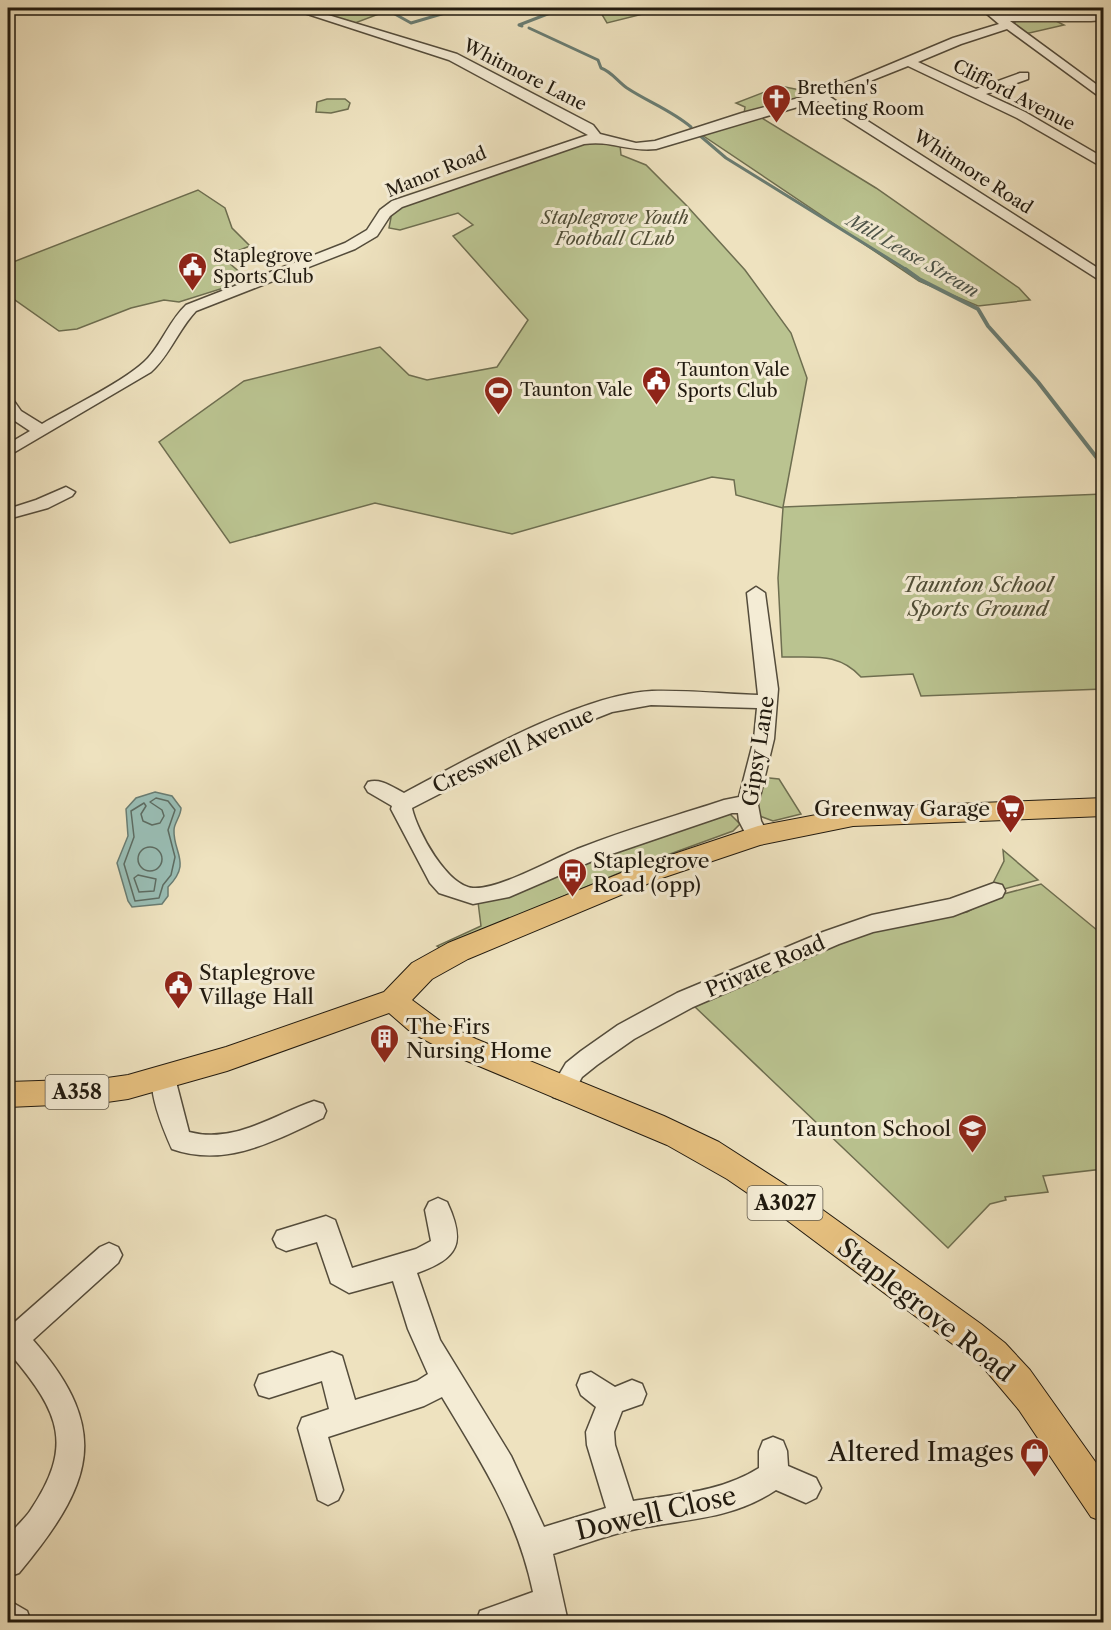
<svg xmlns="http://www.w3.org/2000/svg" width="1111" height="1630" viewBox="0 0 1111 1630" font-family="'Libre Caslon Text',serif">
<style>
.green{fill:#bac390;stroke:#6e6e50;stroke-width:1.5}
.water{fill:#99bdb4;stroke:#697c72;stroke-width:1.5}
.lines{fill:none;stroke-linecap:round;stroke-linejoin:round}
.shore{stroke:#5d6c62;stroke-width:1.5}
.stream-far1{stroke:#697c72;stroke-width:3}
.stream{stroke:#697c72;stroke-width:4}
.minor-casing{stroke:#544c3b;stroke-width:3}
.major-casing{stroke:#211a0f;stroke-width:2}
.minor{fill:#f4ecd5;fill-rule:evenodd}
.major{fill:#e7c180;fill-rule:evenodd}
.labels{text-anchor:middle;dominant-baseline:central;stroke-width:6;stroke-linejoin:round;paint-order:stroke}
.far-street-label{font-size:18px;fill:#211a0f;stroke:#f4ecd5}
.far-poi-label{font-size:18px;fill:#211a0f;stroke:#f4ecd5;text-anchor:start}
.far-park-label{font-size:18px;font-style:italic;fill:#4f4d36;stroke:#f4ecd5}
.far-water-label{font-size:18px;font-style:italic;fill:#4b5349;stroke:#f4ecd5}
.shield{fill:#f4ecd5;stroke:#60594a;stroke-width:1.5}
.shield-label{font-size:20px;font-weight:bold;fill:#211a0f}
.park-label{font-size:21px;font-style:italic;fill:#4f4d36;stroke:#f4ecd5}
.street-label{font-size:21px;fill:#211a0f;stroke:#f4ecd5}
.poi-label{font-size:21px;fill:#211a0f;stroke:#f4ecd5;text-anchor:start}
.near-street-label{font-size:26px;fill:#211a0f;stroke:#f4ecd5}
.near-poi-label{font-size:26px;fill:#211a0f;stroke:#f4ecd5;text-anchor:end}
</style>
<rect width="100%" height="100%" fill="#eee2bf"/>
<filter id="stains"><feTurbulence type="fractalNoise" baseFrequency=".00333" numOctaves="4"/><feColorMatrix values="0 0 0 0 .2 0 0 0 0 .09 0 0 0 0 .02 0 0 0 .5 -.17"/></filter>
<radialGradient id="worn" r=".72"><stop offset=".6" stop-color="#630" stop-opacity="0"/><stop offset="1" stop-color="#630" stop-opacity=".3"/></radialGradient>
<g class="green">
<path d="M303,8H381L387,11L355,23Z"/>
<path d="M615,8H667L607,23L601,13Z"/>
<path d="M1016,21H1056L1064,25L1025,34L1013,25Z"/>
<path d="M780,86L820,94L744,113L745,107L736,103Z"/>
<path d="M327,99H345L350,103L348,109L331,113L316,112L317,102Z"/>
<path d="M757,115L876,188L1019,288L1030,300L978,306L919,281L702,135Z"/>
<path d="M591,140L620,145L621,155L646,165L687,206L745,270L791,333L807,378L783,507L1103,494V689L921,696L913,674L861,677C838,652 814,658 782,657L778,578L783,508L736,495L734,480L712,477L512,534L375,503L230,543L159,442L244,381L380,347L409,375L427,380L497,367L528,320L453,236L473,225L458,213L400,230L389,228L392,212L398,207Z"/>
<path d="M198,190L225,208L232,228L250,246L222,257L249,280L179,302L164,300L131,308L77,329L59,331L8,295V264Z"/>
<path d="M760,777L779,779L801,814L773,821L757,815Z"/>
<path d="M730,814L740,824L733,831L629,869L440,948L437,946L481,926L478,902L499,899L563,869Z"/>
<path d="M1003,850L1038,880L993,892L990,889L1004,861Z"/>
<path d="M1041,884L1103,935V1169L1043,1176L1048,1192L1005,1197L1006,1200L990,1204L948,1248L693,1005L874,929L967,912L996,896Z"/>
</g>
<path class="water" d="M155,792L172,796L181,808C181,816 174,823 174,830C173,853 192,863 168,887V896L162,904L132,907L128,901L117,863L128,836L126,809L136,798Z"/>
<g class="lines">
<g class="shore">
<path d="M156,798L168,801L175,810L168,830L175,857L171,875L163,885L159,898L135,901L124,864L134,837L131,811L144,803L146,806L141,814L143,821L152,825L160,823L164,816L162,810L150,802Z"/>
<circle cx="150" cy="859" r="12"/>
<path d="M138,875L156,879L154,891L139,892L134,878Z"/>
</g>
<g class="stream-far1">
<path d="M384,8L411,23L462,8"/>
<path d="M522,26L519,25L563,8"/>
<path d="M529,28L598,60L601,68C612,72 617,81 627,88C648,102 671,110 691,127"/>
<path d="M698,134L726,158L907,270"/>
</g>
<path class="stream" d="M905,269L919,279L978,309L988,326L1038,382L1104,467"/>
<defs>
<g id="minor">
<path d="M289,8H305L457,54L593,125L600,134L636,143L655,141L742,113L829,90L953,38L999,24L980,8H992L1002,15L1104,13V20L1091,21H1010L1104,90V100L1007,29L961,44L918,62L976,89L1020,73H1028V79L986,94L1025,112L1104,158V168L1017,118L908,66L830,97L1104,272V283L818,101L656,149C627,152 612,140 584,144L402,207L390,216L377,236L355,249L196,311C178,330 170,355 151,372L8,456V444L30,431L9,417L8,399L14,401L21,411L42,424C69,408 129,379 148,358C163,341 170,320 186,305L345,243L367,230L380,210L392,201L588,135L449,60Z"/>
<path d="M66,487L75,492L72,496L48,508L8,519V509L36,500Z"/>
<path d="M756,587L765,593L778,689L774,739L758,805L761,821L769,836L766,842L758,844L750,842L739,821L738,813H732L597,859L509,897L473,904L439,893L430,883L391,809L392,806L368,792L365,787L368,782C381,778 392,787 404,793C468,759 581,694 652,691C687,690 723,694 758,695L747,593ZM651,705L757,708L754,739L739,797L724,800C676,816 627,829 580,848C554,858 499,890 473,888C447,886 417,831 412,808L556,734L612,712Z"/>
<path d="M994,883L1002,885L1005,891L1002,897L953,916L873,932L839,944L693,1007L634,1039L597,1065L582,1077L571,1097L562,1100L553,1097L550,1090L566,1063L581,1051L618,1025L677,993L823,932L872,915L950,899Z"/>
<path d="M163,1068L172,1071L175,1078L189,1132C235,1144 273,1115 314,1101L323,1104L326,1111L323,1118C274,1141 226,1168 172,1149C164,1131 146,1089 154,1071Z"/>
<path d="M438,1198L447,1202C466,1243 459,1258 417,1273L440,1340L511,1456L544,1527L606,1508L587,1445L586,1432L596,1407L581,1395L577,1385L581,1375L591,1372L615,1387L632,1380L642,1384L646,1394L642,1404L622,1411L614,1432L615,1445L633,1501C677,1494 721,1492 759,1468V1451L763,1441L773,1437L783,1441L787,1451L788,1466L816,1478L821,1488L816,1498L806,1503L776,1490C726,1523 678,1518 623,1532C599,1538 576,1547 553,1554L568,1622H476L480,1611L533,1592C517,1516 481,1462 442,1397L424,1406L328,1437L343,1490L338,1500L328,1505L318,1500L298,1428L302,1418L329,1409L322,1381L269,1398L259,1395L255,1385L259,1375L332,1352L342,1356L355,1400L417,1381L428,1374L408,1329L393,1281L349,1293L331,1283L317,1242L286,1251L277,1247L273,1239L277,1231L326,1216L335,1220L352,1268L416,1249L431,1241L425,1210L429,1202Z"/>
<path d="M109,1243L118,1247L122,1255L118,1263L33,1340C114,1432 91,1486 19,1573L8,1577C7,1568 5,1550 8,1540C10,1531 24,1520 30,1511C74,1446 60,1413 12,1356L8,1358V1328L100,1247Z"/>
<path d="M8,1600L27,1611L31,1622H8Z"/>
</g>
<path id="major" d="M1104,798V816L853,826L760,845L659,879L468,959L432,979L412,1000L443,1023L476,1039L664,1116L719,1142L806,1198L981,1324L1005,1343L1030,1370L1104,1474V1522L1091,1517L1019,1410L982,1366L784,1218L727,1179L667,1145L455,1056L412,1033L389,1013L227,1071L128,1099L100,1103L8,1107V1082L100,1079L128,1075L226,1047L384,992L412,963L448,943L641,865L758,826L853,808Z"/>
</defs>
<use href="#minor" class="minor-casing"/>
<use href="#major" class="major-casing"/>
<use href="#minor" class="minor"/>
<use href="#major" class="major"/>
</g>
<defs>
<symbol id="church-pin" viewBox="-11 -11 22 30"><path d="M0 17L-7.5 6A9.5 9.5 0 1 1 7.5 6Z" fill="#8f2418" stroke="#f4ecd5"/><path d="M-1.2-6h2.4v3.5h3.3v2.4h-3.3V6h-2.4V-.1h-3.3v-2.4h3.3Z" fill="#fff"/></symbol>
<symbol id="civic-pin" viewBox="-11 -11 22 30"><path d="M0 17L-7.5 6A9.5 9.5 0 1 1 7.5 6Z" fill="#8f2418" stroke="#f4ecd5"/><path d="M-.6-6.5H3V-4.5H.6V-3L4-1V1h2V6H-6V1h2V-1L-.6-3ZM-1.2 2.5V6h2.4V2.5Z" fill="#fff"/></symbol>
<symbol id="stadium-pin" viewBox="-11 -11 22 30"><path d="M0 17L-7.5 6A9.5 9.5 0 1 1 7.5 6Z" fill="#8f2418" stroke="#f4ecd5"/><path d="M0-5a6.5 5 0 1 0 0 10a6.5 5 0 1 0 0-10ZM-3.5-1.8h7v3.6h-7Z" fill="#fff"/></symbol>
<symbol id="supermarket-pin" viewBox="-11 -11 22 30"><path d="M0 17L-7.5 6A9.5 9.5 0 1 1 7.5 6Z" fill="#8f2418" stroke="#f4ecd5"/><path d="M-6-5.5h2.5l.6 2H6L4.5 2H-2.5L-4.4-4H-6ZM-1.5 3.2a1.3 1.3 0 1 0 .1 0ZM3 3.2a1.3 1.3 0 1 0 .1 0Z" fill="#fff"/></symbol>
<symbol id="bus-pin" viewBox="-11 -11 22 30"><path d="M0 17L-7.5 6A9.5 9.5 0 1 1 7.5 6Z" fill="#8f2418" stroke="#f4ecd5"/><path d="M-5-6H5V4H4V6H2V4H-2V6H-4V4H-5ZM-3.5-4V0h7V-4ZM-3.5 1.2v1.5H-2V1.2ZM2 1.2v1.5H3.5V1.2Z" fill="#fff"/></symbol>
<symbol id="building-pin" viewBox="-11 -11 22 30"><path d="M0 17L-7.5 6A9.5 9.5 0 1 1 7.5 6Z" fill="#8f2418" stroke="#f4ecd5"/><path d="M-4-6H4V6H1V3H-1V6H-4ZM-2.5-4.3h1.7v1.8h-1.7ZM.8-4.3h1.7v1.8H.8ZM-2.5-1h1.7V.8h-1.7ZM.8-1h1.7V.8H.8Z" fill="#fff"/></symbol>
<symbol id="school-pin" viewBox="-11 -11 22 30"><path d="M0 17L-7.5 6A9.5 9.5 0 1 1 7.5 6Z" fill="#8f2418" stroke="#f4ecd5"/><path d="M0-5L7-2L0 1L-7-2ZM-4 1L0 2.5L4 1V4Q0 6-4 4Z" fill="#fff"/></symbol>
<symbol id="shop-pin" viewBox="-11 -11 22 30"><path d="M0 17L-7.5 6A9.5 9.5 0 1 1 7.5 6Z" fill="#8f2418" stroke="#f4ecd5"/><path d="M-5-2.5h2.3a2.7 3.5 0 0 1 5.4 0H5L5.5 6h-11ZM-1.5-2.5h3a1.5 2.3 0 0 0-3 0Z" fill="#fff"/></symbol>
</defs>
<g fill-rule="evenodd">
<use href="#church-pin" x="760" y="82" width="33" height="45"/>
<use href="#civic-pin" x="176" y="250" width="33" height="45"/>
<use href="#civic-pin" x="640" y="364" width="33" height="45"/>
<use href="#stadium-pin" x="482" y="374" width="33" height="45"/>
<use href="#supermarket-pin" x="994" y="792" width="33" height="45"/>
<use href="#bus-pin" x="556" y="856" width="33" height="45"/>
<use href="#civic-pin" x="162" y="968" width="33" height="45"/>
<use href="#building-pin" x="368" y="1022" width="33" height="45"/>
<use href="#school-pin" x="956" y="1112" width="33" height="45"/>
<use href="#shop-pin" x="1018" y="1436" width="33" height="45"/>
</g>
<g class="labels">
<g class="far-street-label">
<text transform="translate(525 75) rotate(27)">Whitmore Lane</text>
<text transform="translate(1014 95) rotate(27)">Clifford Avenue</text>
<text transform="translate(436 172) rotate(-22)">Manor Road</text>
<text transform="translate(973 172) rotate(33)">Whitmore Road</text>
</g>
<g class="far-poi-label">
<text x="797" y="88">Brethen's<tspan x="797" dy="21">Meeting Room</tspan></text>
<text x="213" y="256">Staplegrove<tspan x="213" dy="21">Sports Club</tspan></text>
<text x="677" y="370">Taunton Vale<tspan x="677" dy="21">Sports Club</tspan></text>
<text x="520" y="390">Taunton Vale</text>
</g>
<g class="far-park-label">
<text x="615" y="218">Staplegrove Youth<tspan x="615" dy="21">Football CLub</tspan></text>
</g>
<g class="far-water-label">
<text transform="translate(913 256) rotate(30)">Mill Lease Stream</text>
</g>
<g class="shield">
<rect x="45.5" y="1075" width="63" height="34" rx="4.5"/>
<rect x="747.5" y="1186" width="75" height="34" rx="4.5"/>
</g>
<g class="shield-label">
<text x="77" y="1092">A358</text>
<text x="785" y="1203">A3027</text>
</g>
<g class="park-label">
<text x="978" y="584">Taunton School<tspan x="978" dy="24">Sports Ground</tspan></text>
</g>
<g class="street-label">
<text transform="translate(513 750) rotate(-25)">Cresswell Avenue</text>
<text transform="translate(758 751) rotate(-81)">Gipsy Lane</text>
<text transform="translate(765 966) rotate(-23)">Private Road</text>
</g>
<g class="poi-label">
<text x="990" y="808" text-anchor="end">Greenway Garage</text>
<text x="593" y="860">Staplegrove<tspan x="593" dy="24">Road (opp)</tspan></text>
<text x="199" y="972">Staplegrove<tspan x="199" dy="24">Village Hall</tspan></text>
<text x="406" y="1026">The Firs<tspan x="406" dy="24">Nursing Home</tspan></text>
<text x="951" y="1128" text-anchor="end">Taunton School</text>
</g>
<g class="near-street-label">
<text transform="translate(926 1310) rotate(38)">Staplegrove Road</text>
<text transform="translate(656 1513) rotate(-13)">Dowell Close</text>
</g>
<g class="near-poi-label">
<text x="1014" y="1452">Altered Images</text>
</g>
</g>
<rect width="1111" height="1630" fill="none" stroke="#eee2bf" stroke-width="30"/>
<rect x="9" y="9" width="1093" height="1612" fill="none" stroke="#211a0f" stroke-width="3"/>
<rect x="15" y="15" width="1081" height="1600" fill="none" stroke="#211a0f" stroke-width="1.5"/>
<rect width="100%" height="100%" filter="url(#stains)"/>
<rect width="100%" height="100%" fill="url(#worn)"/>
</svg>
